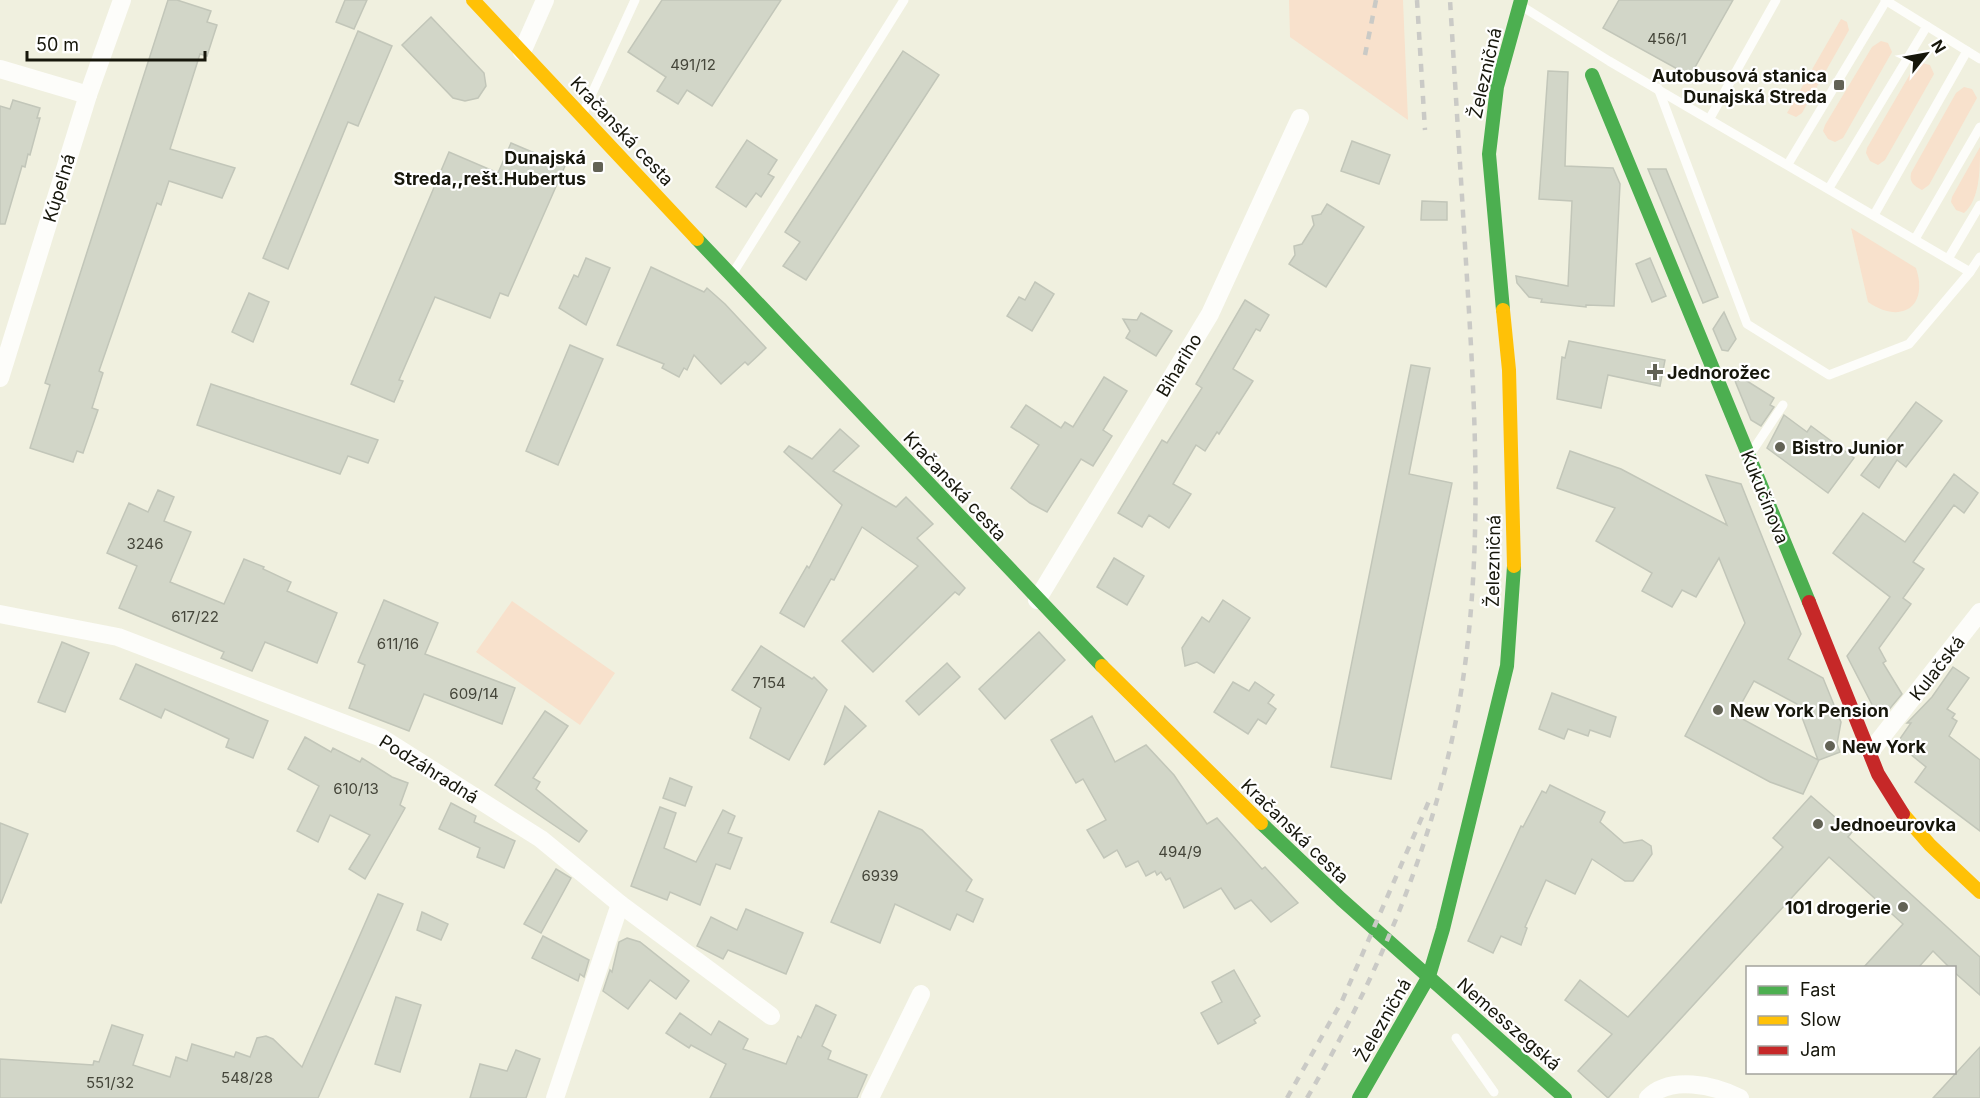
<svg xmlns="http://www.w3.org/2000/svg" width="1980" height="1098" viewBox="0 0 1980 1098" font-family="Inter,sans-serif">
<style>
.green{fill:#f8e1cc}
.building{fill:#d2d6c8;stroke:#c2c6b9;stroke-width:1.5;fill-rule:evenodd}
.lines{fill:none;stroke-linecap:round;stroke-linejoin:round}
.lane{stroke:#fdfdfa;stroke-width:9}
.street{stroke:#fdfdfa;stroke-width:18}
.fast{stroke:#4caf50;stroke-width:14}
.slow{stroke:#ffc107;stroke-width:14}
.jam{stroke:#c62828;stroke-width:14}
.rail{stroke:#cacac6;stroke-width:4.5;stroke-dasharray:8 8;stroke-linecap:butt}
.poi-dot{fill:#626255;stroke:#fff;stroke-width:2}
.labels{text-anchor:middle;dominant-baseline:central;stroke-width:4.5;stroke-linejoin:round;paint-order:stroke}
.number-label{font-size:15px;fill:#45463a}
.street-label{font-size:18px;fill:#16160b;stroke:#fff}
.poi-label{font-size:18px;font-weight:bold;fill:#16160b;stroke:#fff;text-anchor:start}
</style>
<rect width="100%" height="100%" fill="#f0f0df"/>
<g class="green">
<path d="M1289,0H1403L1408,120L1290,37Z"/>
<path d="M1841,19L1847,22L1849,30L1802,113L1796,117L1787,113Z"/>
<path d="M1881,41L1888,43L1892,52L1843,138L1835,142L1828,139L1823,131L1825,125L1872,47Z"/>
<path d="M1922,63L1930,65L1934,74L1885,160L1878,165L1870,161L1866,153L1867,148L1913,69Z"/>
<path d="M1964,87L1972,89L1977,98L1929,185L1922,190C1914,186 1909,182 1911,173L1956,93Z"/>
<path d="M1980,147C1980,170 1980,199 1964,213L1956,210L1951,202L1952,197Z"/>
<path d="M1851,228L1916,268C1929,307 1901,325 1868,302Z"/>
<path d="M512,601L615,673L580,725L476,652Z"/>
</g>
<g class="building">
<path d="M168,0H177L211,11L207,22L217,25L207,56L200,54L170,149L235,168L222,198L169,181L161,205L157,203L99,371L103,373L92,408L98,410L83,453L77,451L73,462L30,448L50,385L45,383Z"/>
<path d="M345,0H367L354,29L336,22Z"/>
<path d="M662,0H781L712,106L687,90L678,104L657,91L666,77L628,52Z"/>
<path d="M1619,0H1733L1690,76L1603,28Z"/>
<path d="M431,17L484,73L486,86L478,98L465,101L453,98L402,45Z"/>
<path d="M358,31L392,46L358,126L348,122L288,269L263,258Z"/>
<path d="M903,51L939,75L806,280L783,266L800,242L785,232Z"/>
<path d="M1548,71L1568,72L1565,166L1613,168L1620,184L1614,306L1586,305V307L1541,302L1542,299L1529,297L1517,283L1516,276L1568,286L1572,201L1539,199Z"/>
<path d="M13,100L40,108L37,118H40L30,155L28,154L25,167L22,166L5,224H0V106L10,109Z"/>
<path d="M747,140L777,160L768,174L774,177L761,197L756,193L746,207L716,187Z"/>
<path d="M1352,141L1390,155L1379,184L1341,171Z"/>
<path d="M511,143L565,166L508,296L500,293L490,318L435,297L399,380L403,381L394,402L351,384L449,152L498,173Z"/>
<path d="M1648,169H1666L1718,297L1703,303Z"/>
<path d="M1422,201L1447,202V220H1421Z"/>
<path d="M1327,204L1364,227L1326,287L1289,264L1295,255L1294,246L1302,244L1314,225L1312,216L1321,214Z"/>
<path d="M586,258L610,268L586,325L559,308L574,275L578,277Z"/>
<path d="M1650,258L1666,296L1652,302L1636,264Z"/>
<path d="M651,267L704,292L707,288L725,304L766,348L748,365L745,362L721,384L694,355L687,370L684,368L679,377L662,368L664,364L617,345Z"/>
<path d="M1035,282L1054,294L1032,331L1007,316L1019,297L1025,300Z"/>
<path d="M249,293L269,302L253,342L232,332Z"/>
<path d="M1245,300L1269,315L1260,331L1256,329L1233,369L1253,381L1219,434L1217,432L1205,451L1196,445L1173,484L1191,494L1169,528L1149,515L1142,527L1118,513L1162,440L1167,443L1202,388L1196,384Z"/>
<path d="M1724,312L1736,339L1728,351L1722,350L1713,329Z"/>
<path d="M1141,313L1172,331L1156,356L1126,338L1130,331L1123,319L1137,320Z"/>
<path d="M1569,341L1665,360L1660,386L1608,375L1601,408L1557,399L1562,357L1565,358Z"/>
<path d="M570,345L603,359L558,465L526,451Z"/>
<path d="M1411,365L1430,368L1409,474L1452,483L1391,779L1331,767Z"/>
<path d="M1731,371L1774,398L1770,405L1774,407L1761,426L1751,420Z"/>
<path d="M1104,377L1127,391L1103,430L1112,436L1093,466L1081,459L1047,512L1030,503L1011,488L1039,445L1011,427L1026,405L1061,428L1065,422L1073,427Z"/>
<path d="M211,384L378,440L368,463L348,456L340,474L197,425Z"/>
<path d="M1916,402L1942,421L1906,467L1897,460L1879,488L1861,475Z"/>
<path d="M1784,415L1807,432L1811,426L1854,458L1828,493L1767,448Z"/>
<path d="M840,429L859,446L833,471L896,507L906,497L933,524L917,538L965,588L959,595L955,592L873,672L842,641L918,566L862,527L834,580L831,579L804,627L780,613L807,566L809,568L842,505L784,452L789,446L812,459Z"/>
<path d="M1570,451L1621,469L1727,525L1706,475L1741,484L1801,634L1788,659L1823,678L1841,722L1837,744L1840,752L1819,760L1803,794L1770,782L1685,736L1745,623L1719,558L1696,597L1682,590L1672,607L1642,591L1652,573L1596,541L1615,508L1557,488ZM1754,681L1797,704L1818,760L1735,715Z"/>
<path d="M1954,474L1978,493L1964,513L1954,505L1913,562L1924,569L1903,598L1911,604L1879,648L1886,661L1883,663L1902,694L1882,718H1879L1847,656L1890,597L1833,553L1863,513L1905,542Z"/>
<path d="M158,490L174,497L164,521L191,532L170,582L224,604L244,559L264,567L263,569L291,582L287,591L337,613L317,663L265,642L252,671L221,658L224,652L119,608L137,566L107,553L129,503L148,512Z"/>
<path d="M1114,558L1144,576L1127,605L1097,587Z"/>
<path d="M384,600L438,623L425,654L515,688L502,724L424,694L409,731L349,708L365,665L358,662Z"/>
<path d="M1223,600L1250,618L1214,673L1197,662L1185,666L1182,648L1202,617L1209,622Z"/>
<path d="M1039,632L1065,660L1005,719L979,689Z"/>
<path d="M62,642L89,653L65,712L38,702Z"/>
<path d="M761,646L812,679L814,677L827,690L789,760L750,738L761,708L732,690Z"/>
<path d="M947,663L960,677L919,715L906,701Z"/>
<path d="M136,664L268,721L253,758L226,747L229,739L165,709L161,718L120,699Z"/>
<path d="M1953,667L1969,678L1947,709L1955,714L1952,718L1957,721L1949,736L1980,760V831L1915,782L1926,767L1897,743L1911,723H1907L1932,697Z"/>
<path d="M1233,682L1249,691L1255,682L1274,695L1268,703L1276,709L1266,724L1258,719L1248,734L1214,712Z"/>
<path d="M1552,693L1616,717L1610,737L1590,730L1588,736L1568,729L1564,739L1539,729Z"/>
<path d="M845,706L866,726L824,765Z"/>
<path d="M545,711L568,726L533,778L540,782L536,789L587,831L579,842L495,785Z"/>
<path d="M1092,716L1115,762L1146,745L1174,775L1207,824L1217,818L1262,869L1265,867L1298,903L1271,922L1251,900L1235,909L1221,888L1184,908L1170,878L1166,880L1161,872L1157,875L1155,871L1146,876L1138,861L1126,867L1117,850L1104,858L1087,830L1106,820L1083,779L1076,783L1051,740Z"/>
<path d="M305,737L331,752L333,748L360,762L362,758L392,777L408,783L400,805L405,808L365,879L349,869L370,835L330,815L318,842L297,831L319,786L288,769Z"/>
<path d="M670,778L692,787L685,806L663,798Z"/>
<path d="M1550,785L1605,812L1600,822L1624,843L1642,840L1651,846L1652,854L1633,881H1625L1592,859L1575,894L1546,880L1525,927L1527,928L1521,945L1501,936L1493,953L1468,941L1521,826L1523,827L1542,791L1546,793Z"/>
<path d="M1811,796L1852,832L1848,837L1980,957V995L1954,972V968H1950L1933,951L1918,968H1863L1903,924L1829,857L1608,1098L1578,1071L1612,1034L1565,1000L1580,980L1628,1017L1783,847L1773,838Z"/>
<path d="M451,803L476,816L474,822L515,841L504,868L477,857L480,848L439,829Z"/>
<path d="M660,807L676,813L664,848L696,862L723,810L735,816L728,833L742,838L730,869L716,864L700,905L670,892L667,900L631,886Z"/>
<path d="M879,811L922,830L972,880L966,891L983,899L973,922L957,914L950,930L895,904L880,943L831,922Z"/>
<path d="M0,823L28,834L1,903L0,902Z"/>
<path d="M556,869L571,878L541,933L524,924Z"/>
<path d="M378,894L403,904L318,1098H0V1059L93,1065L94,1061L99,1062L112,1025L143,1035L133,1065L170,1077L176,1057L187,1061L192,1044L234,1057L236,1052L250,1057L257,1038L266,1036L273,1039L302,1067Z"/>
<path d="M746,909L803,933L786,974L728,950L723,959L697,946L711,917L737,930Z"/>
<path d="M422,912L448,924L441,940L417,930Z"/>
<path d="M543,936L589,960L584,977L580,974L578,981L532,958Z"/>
<path d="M627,938L640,942L689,981L676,999L650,980L628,1009L603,991L610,970L612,972L619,942Z"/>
<path d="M1234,970L1260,1016L1254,1020L1256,1023L1218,1044L1201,1013L1222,1002L1212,982Z"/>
<path d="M396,997L421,1005L400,1072L375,1064Z"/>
<path d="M816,1005L836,1015L822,1046L831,1051L828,1059L867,1075L857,1098H710L726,1064L691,1045L689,1048L666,1033L680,1013L711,1035L719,1021L748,1039L743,1049L786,1064L798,1036L801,1038Z"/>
<path d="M1980,1047V1098H1933Z"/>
<path d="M516,1050L540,1059L526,1098H470L480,1064L507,1071Z"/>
</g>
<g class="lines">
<g class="lane">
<path d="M1885,0L1980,59"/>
<path d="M1523,7L1609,61L1970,272L1980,257"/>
<path d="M1658,88L1747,324L1829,375L1909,344L1970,272"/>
<path d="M583,113L635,0"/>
<path d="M1710,118L1776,0"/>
<path d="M1788,164L1886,1"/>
<path d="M1829,188L1927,26"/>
<path d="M1874,215L1967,51"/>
<path d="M1915,239L1980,127"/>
<path d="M1948,259L1980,205"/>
<path d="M733,273L904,0"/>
<path d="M1751,453L1783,405"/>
<path d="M1456,1038L1494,1092"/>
</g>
<g class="street">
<path d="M522,52L545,0"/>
<path d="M0,69L88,95"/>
<path d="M0,378L88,95L122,0"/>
<path d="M1037,600L1210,314L1300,118"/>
<path d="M0,614L118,637L382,738L541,839L620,904L771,1016"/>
<path d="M1870,752L1980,612"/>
<path d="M555,1098L620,904"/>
<path d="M870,1098L921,994"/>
<path d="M1648,1098C1670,1075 1714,1085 1740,1098"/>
</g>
<g class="fast">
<path d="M1592,75L1809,602"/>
<path d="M697,239L1102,666"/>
<path d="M1503,310L1489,154L1497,87L1521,0"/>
<path d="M1261,823L1341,899L1565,1098"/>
<path d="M1359,1098L1429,976L1443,929L1507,666L1514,566"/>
</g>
<g class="slow">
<path d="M473,0L697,239"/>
<path d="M1503,310L1509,370L1514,566"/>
<path d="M1102,666L1261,823"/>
<path d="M1903,814L1930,845L1980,892"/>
</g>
<path class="jam" d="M1809,602L1878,774L1903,814"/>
<g class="rail">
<path d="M1417,0L1425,130"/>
<path d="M1365,55L1376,0"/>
<path d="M1287,1098L1342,1001L1429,801"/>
<path d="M1307,1098C1382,970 1439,832 1462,686C1482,556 1476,425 1468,295C1462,196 1456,98 1450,0"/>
</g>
</g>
<g class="poi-dot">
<rect x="1833" y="79" width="12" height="12" rx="3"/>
<rect x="592" y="161" width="12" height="12" rx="3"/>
<path d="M1652 363h6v6h6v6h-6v6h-6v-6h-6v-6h6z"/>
<circle cx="1780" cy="447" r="6"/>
<circle cx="1718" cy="710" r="6"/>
<circle cx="1830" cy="746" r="6"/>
<circle cx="1818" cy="824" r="6"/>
<circle cx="1903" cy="907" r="6"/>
</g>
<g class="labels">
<g class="number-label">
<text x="1667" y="38">456/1</text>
<text x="693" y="64">491/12</text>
<text x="145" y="543">3246</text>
<text x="195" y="616">617/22</text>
<text x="398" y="643">611/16</text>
<text x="769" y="682">7154</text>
<text x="474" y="693">609/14</text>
<text x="356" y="788">610/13</text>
<text x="1180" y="851">494/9</text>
<text x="880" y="875">6939</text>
<text x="247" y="1077">548/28</text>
<text x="110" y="1082">551/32</text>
</g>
<g class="street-label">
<text transform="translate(1485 73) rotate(-77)">Železničná</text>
<text transform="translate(622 131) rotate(47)">Kračanská cesta</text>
<text transform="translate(59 188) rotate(-73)">Kúpeľná</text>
<text transform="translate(1179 365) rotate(-59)">Bihariho</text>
<text transform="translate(955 486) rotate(47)">Kračanská cesta</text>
<text transform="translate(1765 497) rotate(68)">Kukučínova</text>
<text transform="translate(1493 561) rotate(-89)">Železničná</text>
<text transform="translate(1937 668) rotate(-52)">Kulačská</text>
<text transform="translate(429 769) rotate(32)">Podzáhradná</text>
<text transform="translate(1295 831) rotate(44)">Kračanská cesta</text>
<text transform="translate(1383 1020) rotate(-60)">Železničná</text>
<text transform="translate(1509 1024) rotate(41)">Nemesszegská</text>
</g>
<g class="poi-label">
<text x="1827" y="75" text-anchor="end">Autobusová stanica<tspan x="1827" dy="21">Dunajská Streda</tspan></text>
<text x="586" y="157" text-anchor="end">Dunajská<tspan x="586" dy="21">Streda,,rešt.Hubertus</tspan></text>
<text x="1667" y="372">Jednorožec</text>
<text x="1792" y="447">Bistro Junior</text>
<text x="1730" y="710">New York Pension</text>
<text x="1842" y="746">New York</text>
<text x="1830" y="824">Jednoeurovka</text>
<text x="1891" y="907" text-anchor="end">101 drogerie</text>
</g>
</g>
<rect x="1746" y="966" width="210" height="108" fill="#ffffff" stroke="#a2a29d" stroke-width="1.5"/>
<rect x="1758" y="986" width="30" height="9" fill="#4caf50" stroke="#a2a29d" stroke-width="1.5"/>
<text x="1800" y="996" font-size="18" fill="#16160b">Fast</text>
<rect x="1758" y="1016" width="30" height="9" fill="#ffc107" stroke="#a2a29d" stroke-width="1.5"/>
<text x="1800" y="1026" font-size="18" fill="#16160b">Slow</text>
<rect x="1758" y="1046" width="30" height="9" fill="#c62828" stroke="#a2a29d" stroke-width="1.5"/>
<text x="1800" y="1056" font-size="18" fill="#16160b">Jam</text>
<g transform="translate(1926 54) rotate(59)" stroke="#ffffff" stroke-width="4.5" paint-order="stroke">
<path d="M0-4.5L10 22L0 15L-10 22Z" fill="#16160b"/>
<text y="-9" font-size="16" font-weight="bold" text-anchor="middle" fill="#16160b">N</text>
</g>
<path d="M27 51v9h178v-9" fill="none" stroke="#16160b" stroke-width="3"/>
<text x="36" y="51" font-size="18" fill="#16160b" stroke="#ffffff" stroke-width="4.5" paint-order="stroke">50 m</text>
</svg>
